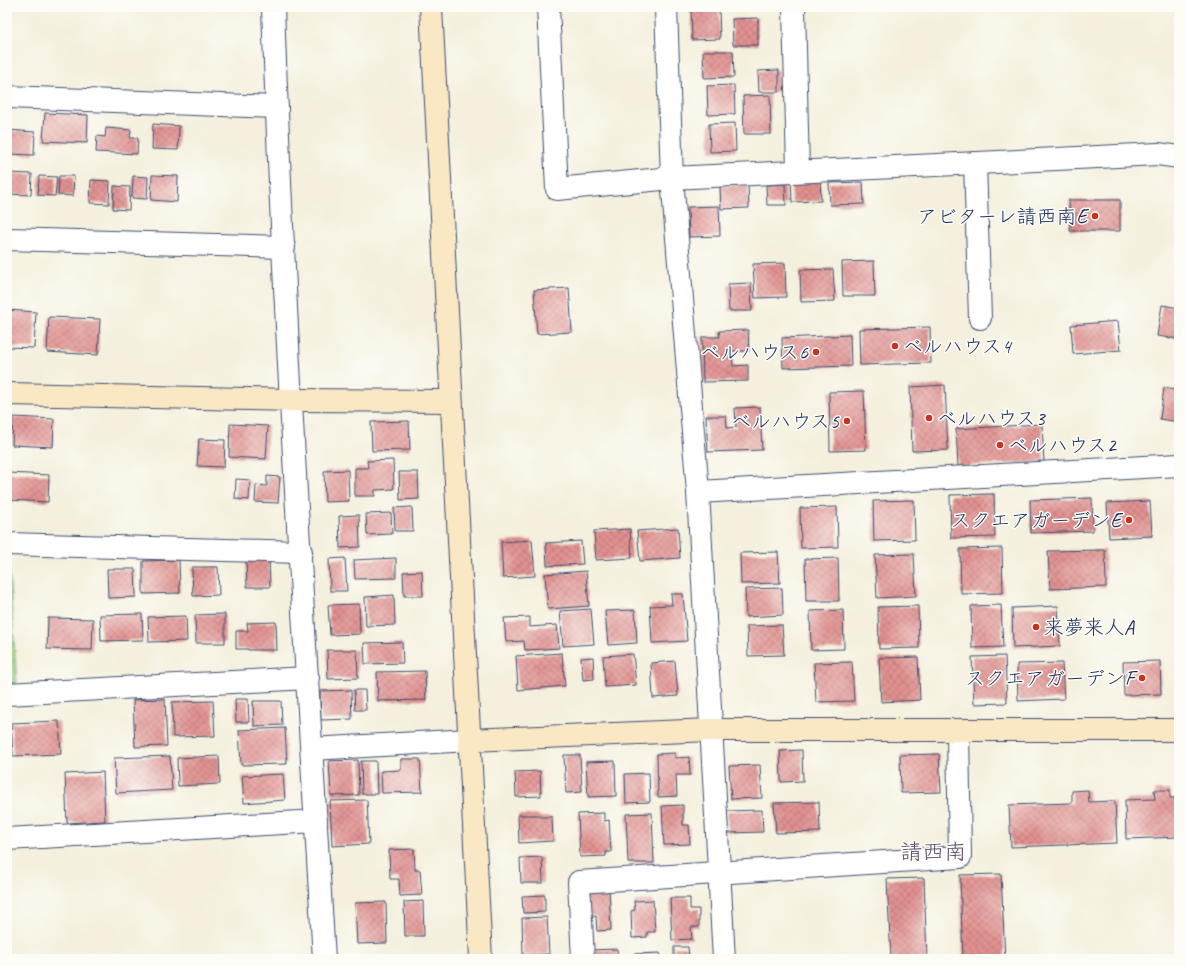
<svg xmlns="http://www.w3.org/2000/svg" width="1186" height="966" viewBox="0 0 1186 966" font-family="Caveat,'Klee One',sans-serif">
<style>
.park{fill:url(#park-crowns);stroke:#5d8070}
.building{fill:url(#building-cross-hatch)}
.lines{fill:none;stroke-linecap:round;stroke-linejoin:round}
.street-casing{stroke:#3c4c71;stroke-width:24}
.secondary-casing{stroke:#3c4c71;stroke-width:24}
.street{stroke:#fff;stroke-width:22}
.secondary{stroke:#fae7c3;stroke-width:22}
.poi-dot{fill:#c8321e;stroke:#fdfcf7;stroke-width:1.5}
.labels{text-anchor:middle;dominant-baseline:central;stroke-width:3;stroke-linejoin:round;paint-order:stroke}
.poi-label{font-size:20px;fill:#1b2f5e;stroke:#fdfcf7;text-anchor:end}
.quarter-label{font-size:22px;fill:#615270;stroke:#fdfcf7}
</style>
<defs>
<pattern id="park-crowns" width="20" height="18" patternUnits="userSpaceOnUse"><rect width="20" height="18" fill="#9fd282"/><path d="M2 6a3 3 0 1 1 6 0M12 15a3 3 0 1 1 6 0" fill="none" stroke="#81ab6e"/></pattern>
<pattern id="building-cross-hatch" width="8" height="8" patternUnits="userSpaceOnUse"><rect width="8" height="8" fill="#e29290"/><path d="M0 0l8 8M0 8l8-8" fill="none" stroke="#b67879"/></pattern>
</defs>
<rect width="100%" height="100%" fill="#fdfcf7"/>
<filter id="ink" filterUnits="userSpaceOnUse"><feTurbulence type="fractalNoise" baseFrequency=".025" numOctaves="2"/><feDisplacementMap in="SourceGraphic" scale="8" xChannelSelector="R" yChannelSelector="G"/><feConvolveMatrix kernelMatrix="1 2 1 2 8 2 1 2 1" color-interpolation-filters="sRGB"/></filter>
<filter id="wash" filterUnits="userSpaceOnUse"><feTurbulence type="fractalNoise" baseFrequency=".012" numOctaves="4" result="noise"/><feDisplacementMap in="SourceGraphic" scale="16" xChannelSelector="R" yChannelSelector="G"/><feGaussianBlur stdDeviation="0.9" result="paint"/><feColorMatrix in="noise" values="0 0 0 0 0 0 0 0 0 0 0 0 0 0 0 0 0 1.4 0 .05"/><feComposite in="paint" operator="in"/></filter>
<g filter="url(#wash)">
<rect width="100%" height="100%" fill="#f4f0dd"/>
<path class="park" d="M7,555H8L17,683L7,684Z"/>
<g id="blocks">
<g class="building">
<path d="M719,9L720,39L692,40L691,10Z"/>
<path d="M758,18V45H733L732,19Z"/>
<path d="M703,51H733L734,77L704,78Z"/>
<path d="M779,70V92H759L758,71Z"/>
<path d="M734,85L735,114L708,115L707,86Z"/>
<path d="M770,95L771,134H744L743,96Z"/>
<path d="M45,113L88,115L87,143L43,141Z"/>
<path d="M735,123L736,151L710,152L709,124Z"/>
<path d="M153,124L179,126L178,150L152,149Z"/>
<path d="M106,128L131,130L130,138H138L137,154L96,152L97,136L105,137Z"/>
<path d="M7,130L35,132L34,155L7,154Z"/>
<path d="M7,173L32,174L31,195L7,194Z"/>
<path d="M152,175L178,176L177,202L151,200Z"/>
<path d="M39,176L57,177L55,196L38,195Z"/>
<path d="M59,176H74L73,196L58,195Z"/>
<path d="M133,176L148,177L147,199L132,198Z"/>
<path d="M820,179L821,201L792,202L791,180Z"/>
<path d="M91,180L110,181L109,204L90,203Z"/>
<path d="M863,182L864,204L830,205L829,183Z"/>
<path d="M785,184L786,205H767L766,185Z"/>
<path d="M748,185L749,208L721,209L720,186Z"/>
<path d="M114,186L130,187L129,210L113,209Z"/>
<path d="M1069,200H1120V231H1070Z"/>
<path d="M719,206L720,236L689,237L688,207Z"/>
<path d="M874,261L875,296H843L842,262Z"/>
<path d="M785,263L786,297L755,298L753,264Z"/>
<path d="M833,269L835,301L801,302L800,270Z"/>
<path d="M751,283L752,311H729L728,284Z"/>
<path d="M569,288L572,332L537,334L534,290Z"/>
<path d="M1162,305L1179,308V339L1157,336Z"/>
<path d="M7,310L36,312L34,348L7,347Z"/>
<path d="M49,317L100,319L98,355L47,352Z"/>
<path d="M1118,321L1121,350L1073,354L1071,325Z"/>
<path d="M930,327L931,363L860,365L859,329Z"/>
<path d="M748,330L749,351H732L733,366L748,365V381L703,382L702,337H720L719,331Z"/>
<path d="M850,335L851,366L783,368L782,338Z"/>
<path d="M945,385L948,450L912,451L910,387Z"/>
<path d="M1164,388L1179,391V422L1160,419Z"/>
<path d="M864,391L866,450L830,451L829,392Z"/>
<path d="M760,407L762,450L708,452L706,416H726L727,428L736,427L735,408Z"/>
<path d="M13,417L54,419L53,447L12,445Z"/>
<path d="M409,421L410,450L372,451L371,422Z"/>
<path d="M230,424L268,426L266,459L229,457Z"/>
<path d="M1042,424L1044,462L958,466L956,429Z"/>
<path d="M199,439L225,440L224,467L197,466Z"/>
<path d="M393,460L394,489L375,490V496H355V468H368L367,461Z"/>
<path d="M348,470L349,501L325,502L324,471Z"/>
<path d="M399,472H418L419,499L400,500Z"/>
<path d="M7,473L49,475L48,502L7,500Z"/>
<path d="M267,476L280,477L278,503L255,502L256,485L267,486Z"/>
<path d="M236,479L250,480L249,500L235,499Z"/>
<path d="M994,494L995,537L951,538L950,495Z"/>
<path d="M1092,498L1093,531L1031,533L1030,500Z"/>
<path d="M914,500L915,540L874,541L873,501Z"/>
<path d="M1150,501L1152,536L1109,538L1107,503Z"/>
<path d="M412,507L413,531H395L394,508Z"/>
<path d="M837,507L838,547L801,548L800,508Z"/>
<path d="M391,513L392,534L367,535L366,514Z"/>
<path d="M359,515L360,547L340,548L339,516Z"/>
<path d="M678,528L680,558L640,561L637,531Z"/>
<path d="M630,529L632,558L596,560L594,531Z"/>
<path d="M532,540L535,576L503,578L501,542Z"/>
<path d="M581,541L583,564L547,566L546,543Z"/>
<path d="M1002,548L1003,593L961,594L960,549Z"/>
<path d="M1105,550L1106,587L1050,589L1048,551Z"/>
<path d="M778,552L780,583L741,584L740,553Z"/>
<path d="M914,554L916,596L877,598L875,555Z"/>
<path d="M269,557L270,587H247L246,558Z"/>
<path d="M345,558L347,591H330L329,559Z"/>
<path d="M396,558V578L355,579L354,560Z"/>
<path d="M838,558L839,601H806L805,559Z"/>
<path d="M179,560L180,593L143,594V561Z"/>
<path d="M192,567H218L219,595L193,596Z"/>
<path d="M107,569H135L136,597L108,598Z"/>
<path d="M422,571L423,596H404L403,572Z"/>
<path d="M586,571L589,606L548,609L545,574Z"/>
<path d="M782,588L783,615L746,617L745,589Z"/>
<path d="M671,594H683L687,641L652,643L650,606L672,605Z"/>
<path d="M394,595L395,625L366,626L365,597Z"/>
<path d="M359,604L360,634L330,635L328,605Z"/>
<path d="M1001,605L1003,647L972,648L971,606Z"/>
<path d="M918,606L919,648L879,649L878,607Z"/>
<path d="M1058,606L1060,646L1013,648L1012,608Z"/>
<path d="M591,609L594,644L563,646L560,611Z"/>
<path d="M635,610L637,643L608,645L605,611Z"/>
<path d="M843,610L844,649L811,650L810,611Z"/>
<path d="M142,614L143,640L101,641L100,615Z"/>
<path d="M225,614V643H196L195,615Z"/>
<path d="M186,616L187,641L149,642L148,617Z"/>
<path d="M530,617V627L557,625L559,648L525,650L524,641L506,642L504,618Z"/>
<path d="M48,618L93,619L92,650L47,649Z"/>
<path d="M276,622L277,650H248V649H236V631H248L247,623Z"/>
<path d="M782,625L784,655L748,656L747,626Z"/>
<path d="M402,642L403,663L365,664L364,643Z"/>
<path d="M327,650H357L358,678L328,679Z"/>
<path d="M562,653L565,686L518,690L516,656Z"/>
<path d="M633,654L636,685L605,687L603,656Z"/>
<path d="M1005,656L1007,703L974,704L972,657Z"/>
<path d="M593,657L594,679L583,680L581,658Z"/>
<path d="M918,657L920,700L881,702L879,658Z"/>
<path d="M675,661L678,696L653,698L651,663Z"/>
<path d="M1160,661L1161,694L1124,695L1123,662Z"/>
<path d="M852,662L854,701L816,702L814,663Z"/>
<path d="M1062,663L1064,699L1018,701L1017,664Z"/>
<path d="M425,671L426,700L378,701L377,672Z"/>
<path d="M351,690L352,719L321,720L320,691Z"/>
<path d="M354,690H365L366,710H355Z"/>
<path d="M165,699L167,746L135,747L133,700Z"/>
<path d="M235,699H248L249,722H236Z"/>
<path d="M213,701L215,736L173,737L172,702Z"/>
<path d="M253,701H281L282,725L254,726Z"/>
<path d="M59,721L61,754L13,756L11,723Z"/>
<path d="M285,728L287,764L241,765L239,730Z"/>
<path d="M802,750L803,781L781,782L780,751Z"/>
<path d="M675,753V758L689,757L690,775H676L677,796L658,797L657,754Z"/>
<path d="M939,754L941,792L901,793L900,755Z"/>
<path d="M564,755H580L582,792L566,793Z"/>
<path d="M170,756L172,790L116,793L114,758Z"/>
<path d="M219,756L220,784L178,786L177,758Z"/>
<path d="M401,759H420L422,792L382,793L381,771L401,770Z"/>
<path d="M358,760L359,795L331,796L329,761Z"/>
<path d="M361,761H376L377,794H362Z"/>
<path d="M615,761L616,796L588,797L586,762Z"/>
<path d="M760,765L762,798L731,799L729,766Z"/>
<path d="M540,771L541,796L516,797L515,772Z"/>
<path d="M103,772L105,821L67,823L65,774Z"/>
<path d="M649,773L650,802L626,803L625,774Z"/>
<path d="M283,774L285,800L244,803L242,776Z"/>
<path d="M1088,790L1089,802L1115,801L1117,843L1011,847L1009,805L1072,803V791Z"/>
<path d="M1154,790H1170V798H1179V837L1126,839L1125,800L1155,799Z"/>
<path d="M367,800L369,844L332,846L330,801Z"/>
<path d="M819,802L820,832L776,833L774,803Z"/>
<path d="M683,805V825H689L690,844L664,845L662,806Z"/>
<path d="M762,810L763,832L728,833L727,811Z"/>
<path d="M604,813V821L609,820L611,852H606V856L580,857L578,814Z"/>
<path d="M652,813L654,863H628L626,814Z"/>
<path d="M518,815H540V817H552L553,841L519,843Z"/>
<path d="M414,849L415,870H420L422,895L400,896L399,879H390L389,850Z"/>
<path d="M542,857L543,883H521L520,858Z"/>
<path d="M1001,874L1005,959H963L960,875Z"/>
<path d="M924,878L927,959H891L887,879Z"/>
<path d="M609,888L611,930L597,931L596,916L588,917L586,889Z"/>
<path d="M545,895V912L523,913L522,896Z"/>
<path d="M670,898H690V909H699V927H691L692,939L672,940Z"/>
<path d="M653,900L655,932H647V937L632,938L631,911L635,910L634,901Z"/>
<path d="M423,901L424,936H405L404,902Z"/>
<path d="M386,902L387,943L357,944L355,903Z"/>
<path d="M547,917L549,954L523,955L522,918Z"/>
<path d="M674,947H688L689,959H674Z"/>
<path d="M617,949L618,959H588V950Z"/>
<path d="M660,953L661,959H634V954Z"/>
</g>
</g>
</g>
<g filter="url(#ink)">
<use href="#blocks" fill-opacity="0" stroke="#3c4c71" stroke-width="1"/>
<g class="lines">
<defs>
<g id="street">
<path d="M273,7C284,325 305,642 324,959"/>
<path d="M548,7L557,189L672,178L1158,154L1179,157"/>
<path d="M666,7L672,178L698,492L724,959"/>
<path d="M794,7L798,171"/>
<path d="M7,97L277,107"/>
<path d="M975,163L980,318"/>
<path d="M7,239L284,247"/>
<path d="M698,492L1179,465"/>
<path d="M7,544L301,552"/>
<path d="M7,694L308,678"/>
<path d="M312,749L470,740"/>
<path d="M7,839L316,821"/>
<path d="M583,959L579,882L960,857L958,730"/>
</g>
<g id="secondary">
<path d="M431,7L481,959"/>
<path d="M7,394L292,400L451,401"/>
<path d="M470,740L711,730H1179"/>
</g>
</defs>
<use href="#street" class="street-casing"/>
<use href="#secondary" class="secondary-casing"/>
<use href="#street" class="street"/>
<use href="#secondary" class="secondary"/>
</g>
</g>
<g class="poi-dot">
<circle cx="1095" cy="216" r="4"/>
<circle cx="895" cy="346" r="4"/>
<circle cx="816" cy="352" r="4"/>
<circle cx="929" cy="418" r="4"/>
<circle cx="847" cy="421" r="4"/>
<circle cx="1000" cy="445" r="4"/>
<circle cx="1129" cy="520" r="4"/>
<circle cx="1036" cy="627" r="4"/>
<circle cx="1142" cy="678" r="4"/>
</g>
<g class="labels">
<g class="poi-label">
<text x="1087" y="216">アビターレ請西南E</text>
<text x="903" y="346" text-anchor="start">ベルハウス4</text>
<text x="808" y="352">ベルハウス6</text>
<text x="937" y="418" text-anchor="start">ベルハウス3</text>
<text x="839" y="421">ベルハウス5</text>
<text x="1008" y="445" text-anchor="start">ベルハウス2</text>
<text x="1121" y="520">スクエアガーデンE</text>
<text x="1044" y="627" text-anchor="start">来夢来人A</text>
<text x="1134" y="678">スクエアガーデンF</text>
</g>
<g class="quarter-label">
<text x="933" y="852">請西南</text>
</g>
</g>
<rect width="1186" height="966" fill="none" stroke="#fdfcf7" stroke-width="24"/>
</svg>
